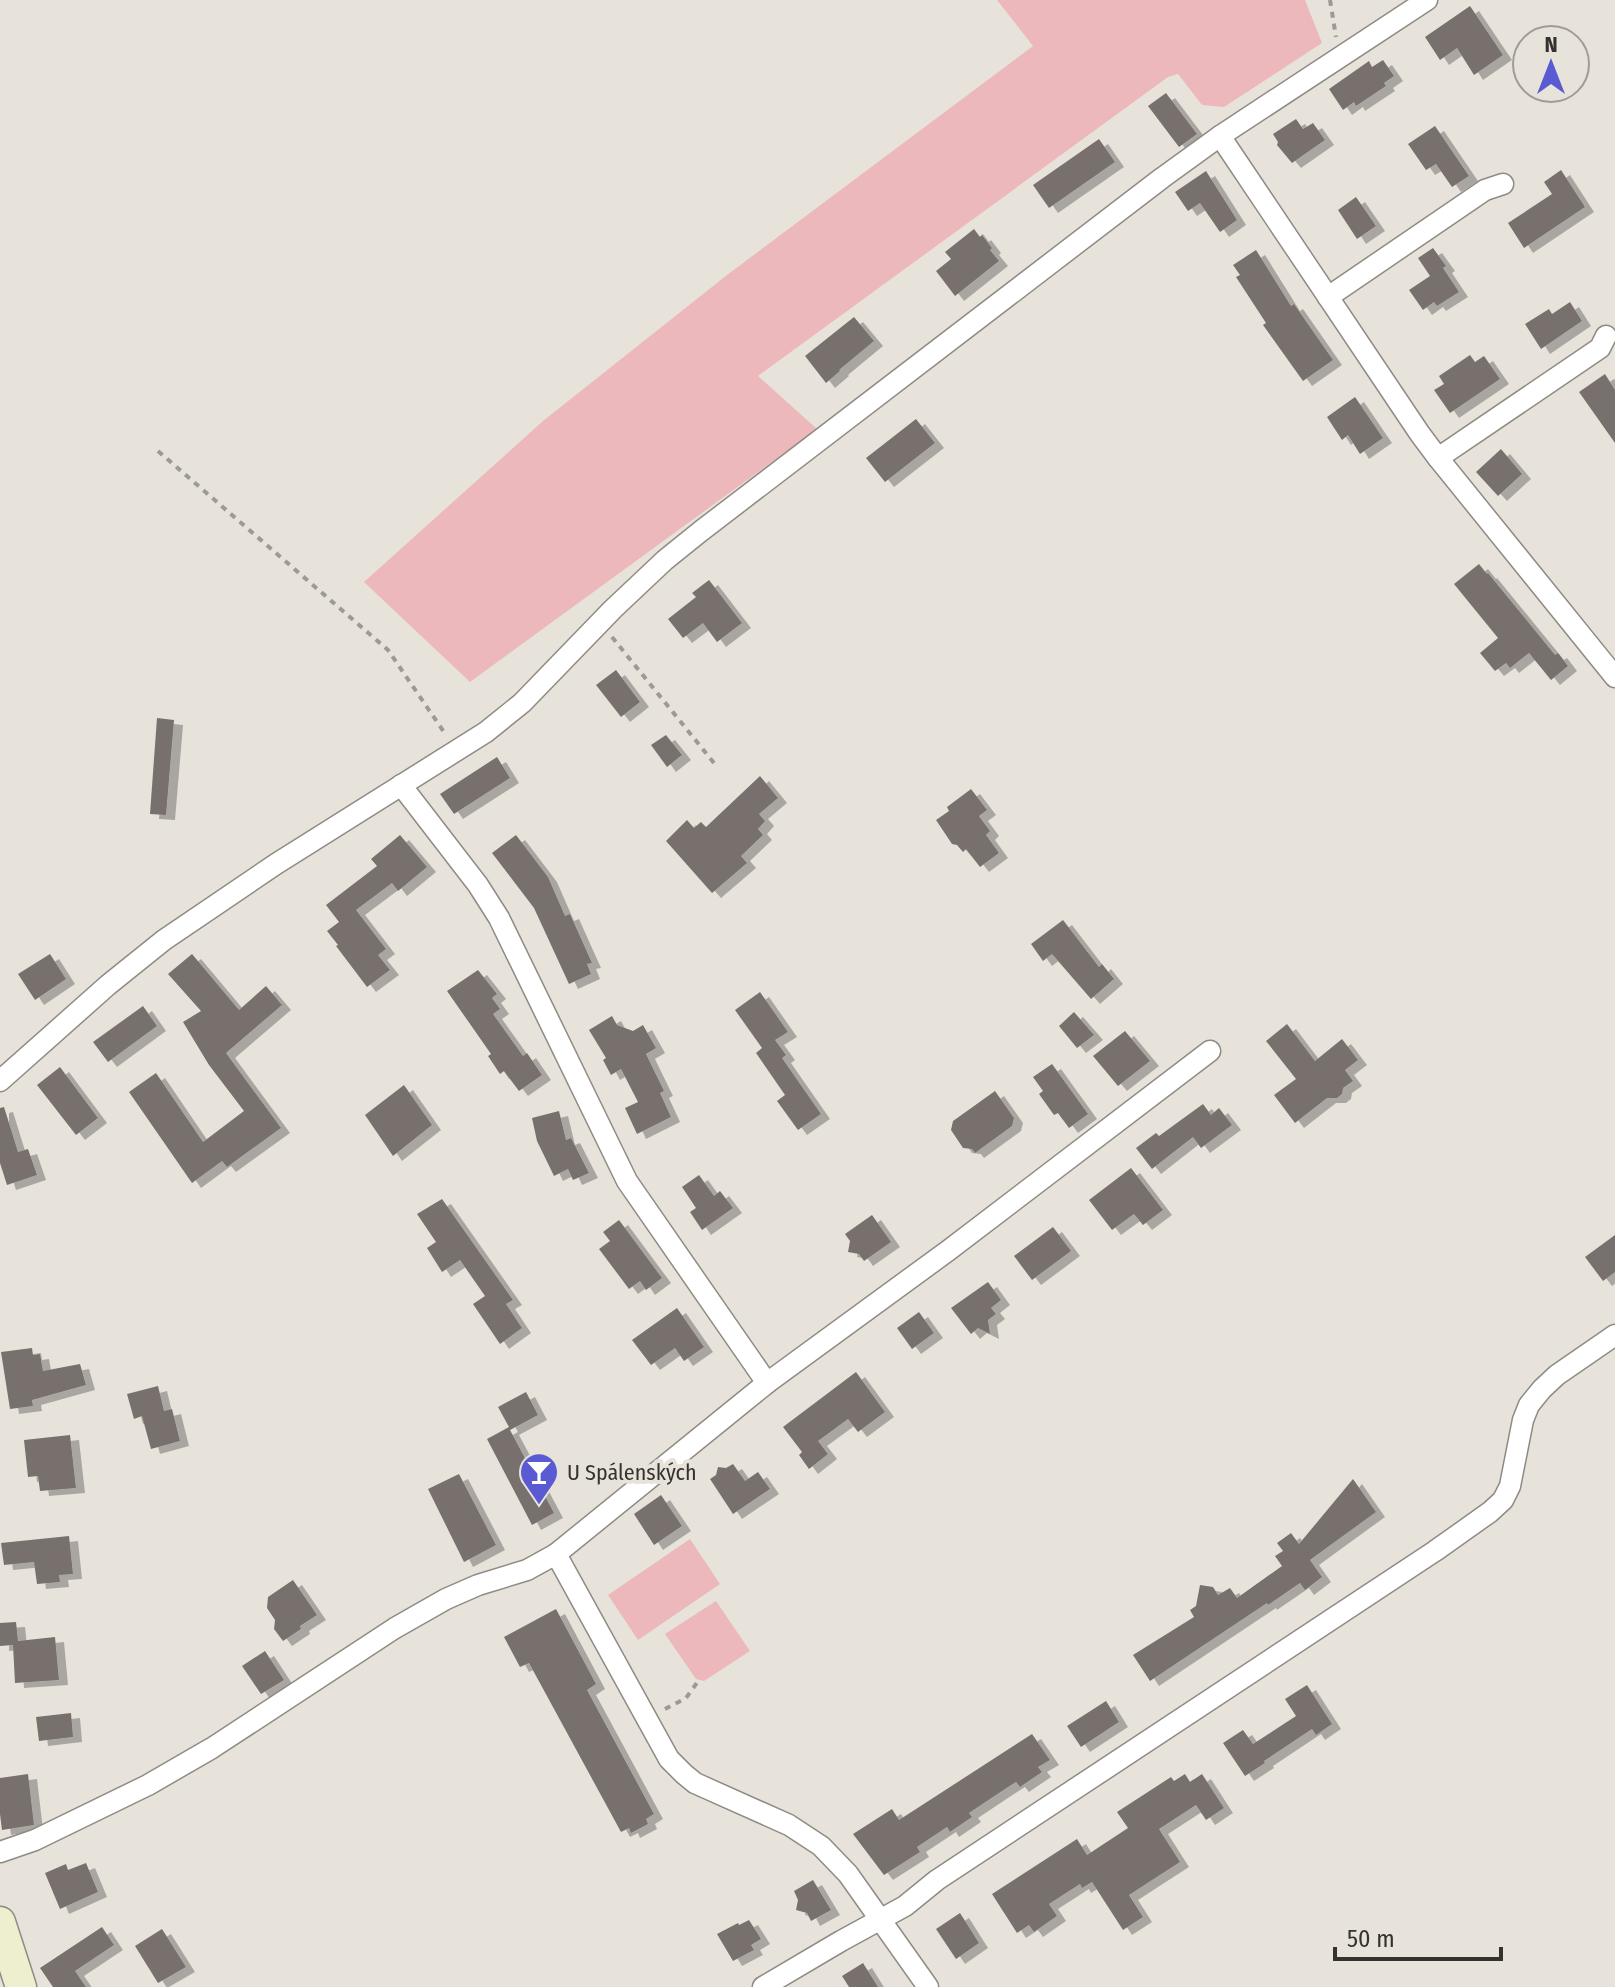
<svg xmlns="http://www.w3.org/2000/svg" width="1615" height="1987" viewBox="0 0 1615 1987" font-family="'Fira Sans Condensed',sans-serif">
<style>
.green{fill:#edb8bb}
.building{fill:#78706d;filter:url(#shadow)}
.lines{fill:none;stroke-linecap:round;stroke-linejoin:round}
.street-casing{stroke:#8f8b84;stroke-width:23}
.secondary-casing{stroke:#8f8b84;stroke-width:33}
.path{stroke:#9d9a94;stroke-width:4;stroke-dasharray:6 6;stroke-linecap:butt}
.street{stroke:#fff;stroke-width:20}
.secondary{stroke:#edefcf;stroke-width:30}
.labels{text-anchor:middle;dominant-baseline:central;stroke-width:8;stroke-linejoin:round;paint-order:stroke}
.poi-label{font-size:22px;fill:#34322f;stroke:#e7e3db;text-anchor:start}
</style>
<defs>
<filter id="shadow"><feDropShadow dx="9" dy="5" stdDeviation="0" flood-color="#0004"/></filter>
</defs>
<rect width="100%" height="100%" fill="#e7e3db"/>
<g class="green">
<path d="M997,0H1305L1322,43L1224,107L1202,105L1178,74L1168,77L758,376L817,429L470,682L364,582L543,421L727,275L1033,46Z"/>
<path d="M690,1539L720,1584L638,1640L608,1595Z"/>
<path d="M716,1601L750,1651L704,1681L696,1679L665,1634Z"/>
</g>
<g class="building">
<path d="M1470,6L1503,55L1474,75L1457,48L1440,60L1425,37Z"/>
<path d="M1383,60L1394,76L1384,83L1386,86L1356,106L1354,102L1343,110L1329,89L1369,61L1372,67Z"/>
<path d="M1166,93L1197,134L1179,147L1148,106Z"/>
<path d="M1296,119L1303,129L1313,123L1325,140L1292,163L1277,145L1278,142L1273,134Z"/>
<path d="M1435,126L1469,176L1452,187L1436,164L1426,170L1408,144Z"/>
<path d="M1099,139L1115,162L1049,208L1033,185Z"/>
<path d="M1561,170L1585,207L1524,248L1508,223L1552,194L1544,182Z"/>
<path d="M1206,171L1237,220L1220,232L1200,203L1188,211L1175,192Z"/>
<path d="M1356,197L1376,226L1357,239L1338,210Z"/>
<path d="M974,229L980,237L982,235L992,248L990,250L999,261L955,296L936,271L951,259L945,252Z"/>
<path d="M1433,248L1446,266L1443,268L1459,292L1437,306L1434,302L1423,310L1409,290L1430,276L1418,258Z"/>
<path d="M1256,250L1291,306L1294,304L1333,360L1303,381L1263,325L1266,323L1236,277L1240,275L1233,265Z"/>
<path d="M1570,302L1582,321L1541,349L1525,324L1549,309L1552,314Z"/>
<path d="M854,317L874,341L839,370L840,371L826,383L805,356Z"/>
<path d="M1470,355L1475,362L1484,356L1500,379L1450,413L1434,390L1444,384L1439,376Z"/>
<path d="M1605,374L1615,390V443L1579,392Z"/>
<path d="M1355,397L1383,438L1360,454L1348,435L1342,440L1327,417Z"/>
<path d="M916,419L935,443L885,482L866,458Z"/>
<path d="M1501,449L1522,474L1498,496L1476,472Z"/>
<path d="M1479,564L1487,574L1488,573L1555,655L1558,653L1568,666L1551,680L1529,653L1510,668L1506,663L1495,671L1480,653L1498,638L1454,584Z"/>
<path d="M709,580L742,623L717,642L703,623L683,638L668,619L696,597L692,593Z"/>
<path d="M616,670L640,702L621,717L596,685Z"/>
<path d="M157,718L174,720L166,815L150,814Z"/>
<path d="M666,735L682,755L667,767L651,745Z"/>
<path d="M497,757L510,778L454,814L440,794Z"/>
<path d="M760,776L778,798L759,814L765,821L758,829L763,835L741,856L747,863L712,893L666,841L687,820L694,828L701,822L706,827Z"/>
<path d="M971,789L987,810L979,816L990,831L986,835L999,853L980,867L966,849L963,852L957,845L952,844L936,820L949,811L947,807Z"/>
<path d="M400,835L427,867L398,891L392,883L356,910L386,949L378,955L390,970L367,987L336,946L338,945L327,931L339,922L326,905L377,866L371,859Z"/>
<path d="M516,835L548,877L565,916L570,914L592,963L587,964L591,974L569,984L534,908L492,853Z"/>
<path d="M1063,920L1099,967L1102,964L1114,979L1091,999L1052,954L1043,961L1031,944Z"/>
<path d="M50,954L66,979L35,1000L18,974Z"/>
<path d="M192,954L239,1010L266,986L282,1005L226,1053L281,1128L227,1167L222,1161L192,1183L129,1092L156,1073L203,1142L244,1111L209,1065L183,1022L201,1011L168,974Z"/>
<path d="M478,970L497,994L492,998L500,1009L493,1014L523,1056L527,1053L542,1075L519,1091L504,1071L500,1074L488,1056L491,1054L447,991Z"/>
<path d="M760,992L788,1032L775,1040L786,1055L782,1058L821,1114L798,1130L777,1101L785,1095L756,1053L762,1048L735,1010Z"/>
<path d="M143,1006L157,1026L108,1062L93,1042Z"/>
<path d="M1074,1012L1094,1035L1077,1048L1059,1026Z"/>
<path d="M612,1016L617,1025L633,1031L643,1025L656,1048L646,1054L664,1091L660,1093L671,1117L637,1134L625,1108L638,1102L621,1069L611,1075L603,1060L606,1058L589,1030Z"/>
<path d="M1287,1024L1315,1061L1342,1039L1358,1060L1345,1070L1353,1081L1343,1088L1342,1094L1337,1098H1327L1295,1123L1274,1095L1296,1079L1266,1041Z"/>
<path d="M1125,1031L1150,1061L1118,1086L1093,1056Z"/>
<path d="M1052,1064L1088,1114L1069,1128L1058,1113L1054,1115L1039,1094L1043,1091L1033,1077Z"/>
<path d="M60,1067L98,1118L76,1135L37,1085Z"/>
<path d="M404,1085L432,1125L393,1156L365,1115Z"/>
<path d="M995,1091L1014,1118L1012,1126L975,1153L972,1149L963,1148L951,1130L953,1121Z"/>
<path d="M1203,1104L1211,1115L1219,1108L1232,1125L1201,1148L1193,1137L1152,1169L1136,1148L1156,1133L1159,1136Z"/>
<path d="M4,1107L18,1152L28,1149L37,1175L7,1185L0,1163V1108Z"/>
<path d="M559,1111L566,1140L571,1138L589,1173L573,1180L568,1169L554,1176L537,1141L532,1118Z"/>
<path d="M1131,1168L1163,1210L1143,1225L1134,1214L1112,1230L1089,1200Z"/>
<path d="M699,1175L714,1196L720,1191L733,1208L702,1230L690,1212L696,1208L682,1187Z"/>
<path d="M442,1199L513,1300L506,1304L522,1328L500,1344L473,1304L485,1296L460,1260L442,1272L427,1248L436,1242L417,1214Z"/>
<path d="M872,1215L891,1242L864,1261L859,1254L848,1252L850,1241L845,1234Z"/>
<path d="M619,1220L662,1278L646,1290L640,1281L629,1289L599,1249L610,1241L603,1232Z"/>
<path d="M1053,1227L1071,1251L1032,1280L1014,1256Z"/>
<path d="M1615,1235V1272L1603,1281L1585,1257Z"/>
<path d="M988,1282L1001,1300L991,1308L996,1314L988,1320L990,1334L978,1328L971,1334L951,1308Z"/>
<path d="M677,1308L704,1347L684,1361L675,1348L651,1365L632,1340Z"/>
<path d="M919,1312L934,1333L912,1349L897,1328Z"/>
<path d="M32,1348L33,1355L40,1354L43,1371L80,1364L86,1385L32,1400L33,1406L10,1409L1,1352Z"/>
<path d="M856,1372L885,1412L858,1432L848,1419L818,1441L828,1454L809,1469L799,1455L802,1452L783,1427Z"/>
<path d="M158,1386L164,1411L172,1409L180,1441L151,1449L142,1416L134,1419L127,1394Z"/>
<path d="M526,1392L538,1415L510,1430L554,1513L532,1525L487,1439L509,1427L498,1407Z"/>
<path d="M70,1435L76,1488L40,1491L38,1476L28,1477L24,1440Z"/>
<path d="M733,1464L745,1481L758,1472L770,1489L733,1514L710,1479L716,1475L718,1467L726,1468Z"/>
<path d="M459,1474L496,1545L464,1562L428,1489Z"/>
<path d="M1353,1479L1376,1512L1310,1560L1322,1577L1305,1590L1300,1583L1268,1605L1267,1603L1150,1681L1133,1655L1194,1617L1190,1610L1196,1606L1200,1585L1213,1587L1218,1595L1230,1588L1237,1598L1282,1566L1275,1556L1283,1551L1277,1543L1291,1533L1299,1544Z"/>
<path d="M661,1495L682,1526L654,1545L634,1514Z"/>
<path d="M69,1536L73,1574L59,1575L60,1582L37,1584L34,1562L4,1565L1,1543Z"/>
<path d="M293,1580L317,1615L300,1626L301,1629L283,1641L274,1629L275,1620L267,1608L268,1597Z"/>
<path d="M556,1609L596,1684L587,1690L654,1814L646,1819L648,1824L631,1833L629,1828L621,1832L529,1663L520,1667L504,1637Z"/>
<path d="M16,1622L18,1641L55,1637L59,1680L15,1683L13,1645L0,1646V1623Z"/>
<path d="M265,1651L284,1680L261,1694L242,1666Z"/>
<path d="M1307,1685L1332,1724L1316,1735L1312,1729L1264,1761L1265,1763L1245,1776L1223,1743L1243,1730L1253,1744L1296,1716L1285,1699Z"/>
<path d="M1106,1701L1119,1722L1081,1747L1067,1726Z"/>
<path d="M71,1713L73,1737L39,1741L36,1717Z"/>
<path d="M1032,1734L1050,1760L1038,1767L1042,1772L1020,1787L1016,1782L1005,1789L969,1813L972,1817L950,1832L947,1827L917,1847L920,1852L884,1875L853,1834L892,1809L899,1820Z"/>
<path d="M28,1774L34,1825L2,1830L0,1814V1778Z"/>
<path d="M1185,1774L1190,1782L1202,1774L1224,1808L1206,1820L1196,1805L1159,1829L1180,1862L1129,1895L1143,1917L1123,1930L1092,1882L1082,1888L1080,1884L1049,1904L1057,1916L1034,1932L1029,1925L1017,1933L992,1894L1077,1839L1087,1855L1128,1828L1117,1812L1171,1777L1174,1781Z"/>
<path d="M86,1863L98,1892L60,1909L45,1873L66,1864L68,1870Z"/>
<path d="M813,1880L831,1910L811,1921L807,1913L796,1910L798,1900L794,1891Z"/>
<path d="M960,1913L979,1943L956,1959L936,1929Z"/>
<path d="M749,1920L761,1939L751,1945L754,1950L733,1961L717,1934L738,1923L739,1925Z"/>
<path d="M102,1927L114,1945L75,1971L86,1987H53L40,1968Z"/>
<path d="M162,1929L186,1967L158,1983L135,1946Z"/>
<path d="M863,1963L878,1987H849L842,1976Z"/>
</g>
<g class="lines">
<defs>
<g id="street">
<path d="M1220,136L1420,434L1438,458L1600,348L1606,336"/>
<path d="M1328,297L1485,190L1503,184"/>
<path d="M1438,458L1615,677"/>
<path d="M401,785L478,885L499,918L627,1181L767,1383"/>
<path d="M0,1081L108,985L164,940L276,864L486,732L522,703L613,609L665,560L701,531L1162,178L1220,136L1427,0"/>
<path d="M0,1852L35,1840L148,1785L212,1748L395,1628L446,1599L478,1585L527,1570L556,1554"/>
<path d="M763,1987L841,1941L905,1906L937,1880L1435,1551L1490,1512L1503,1500L1510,1486L1523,1420L1529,1405L1542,1389L1557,1375L1615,1335"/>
<path d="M928,1987L848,1874L821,1846L789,1825L695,1783L684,1774L669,1759L556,1554L767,1383L949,1250L1210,1051"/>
</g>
<path id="secondary" d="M0,1922L21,1987"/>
</defs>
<use href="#street" class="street-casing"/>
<use href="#secondary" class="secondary-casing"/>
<g class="path">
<path d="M1330,0L1336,37"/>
<path d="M158,451L388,650L446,735"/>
<path d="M612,637L714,763"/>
<path d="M665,1709L686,1698L699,1680"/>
</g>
<use href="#street" class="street"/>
<use href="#secondary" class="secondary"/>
</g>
<defs>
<symbol id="bar-pin" viewBox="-11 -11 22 30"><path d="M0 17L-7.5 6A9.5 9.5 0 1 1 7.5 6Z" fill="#5a5bd3" stroke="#e7e3db"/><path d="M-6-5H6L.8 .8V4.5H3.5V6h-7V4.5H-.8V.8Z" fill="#fff"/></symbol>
</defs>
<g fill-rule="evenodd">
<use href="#bar-pin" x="517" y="1450" width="44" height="60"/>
</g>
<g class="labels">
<g class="poi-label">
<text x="567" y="1472">U Spálenských</text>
</g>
</g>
<g transform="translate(1551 64)"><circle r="38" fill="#e7e3db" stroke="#9f9c96" stroke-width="2"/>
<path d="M0-6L14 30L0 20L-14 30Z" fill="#5a5bd3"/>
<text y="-12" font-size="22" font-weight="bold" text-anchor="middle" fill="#34322f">N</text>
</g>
<path d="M1335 1947v12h166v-12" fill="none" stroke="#34322f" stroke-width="4"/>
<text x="1347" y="1947" font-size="24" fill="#34322f" stroke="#e7e3db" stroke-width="6" paint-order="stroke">50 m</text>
</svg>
